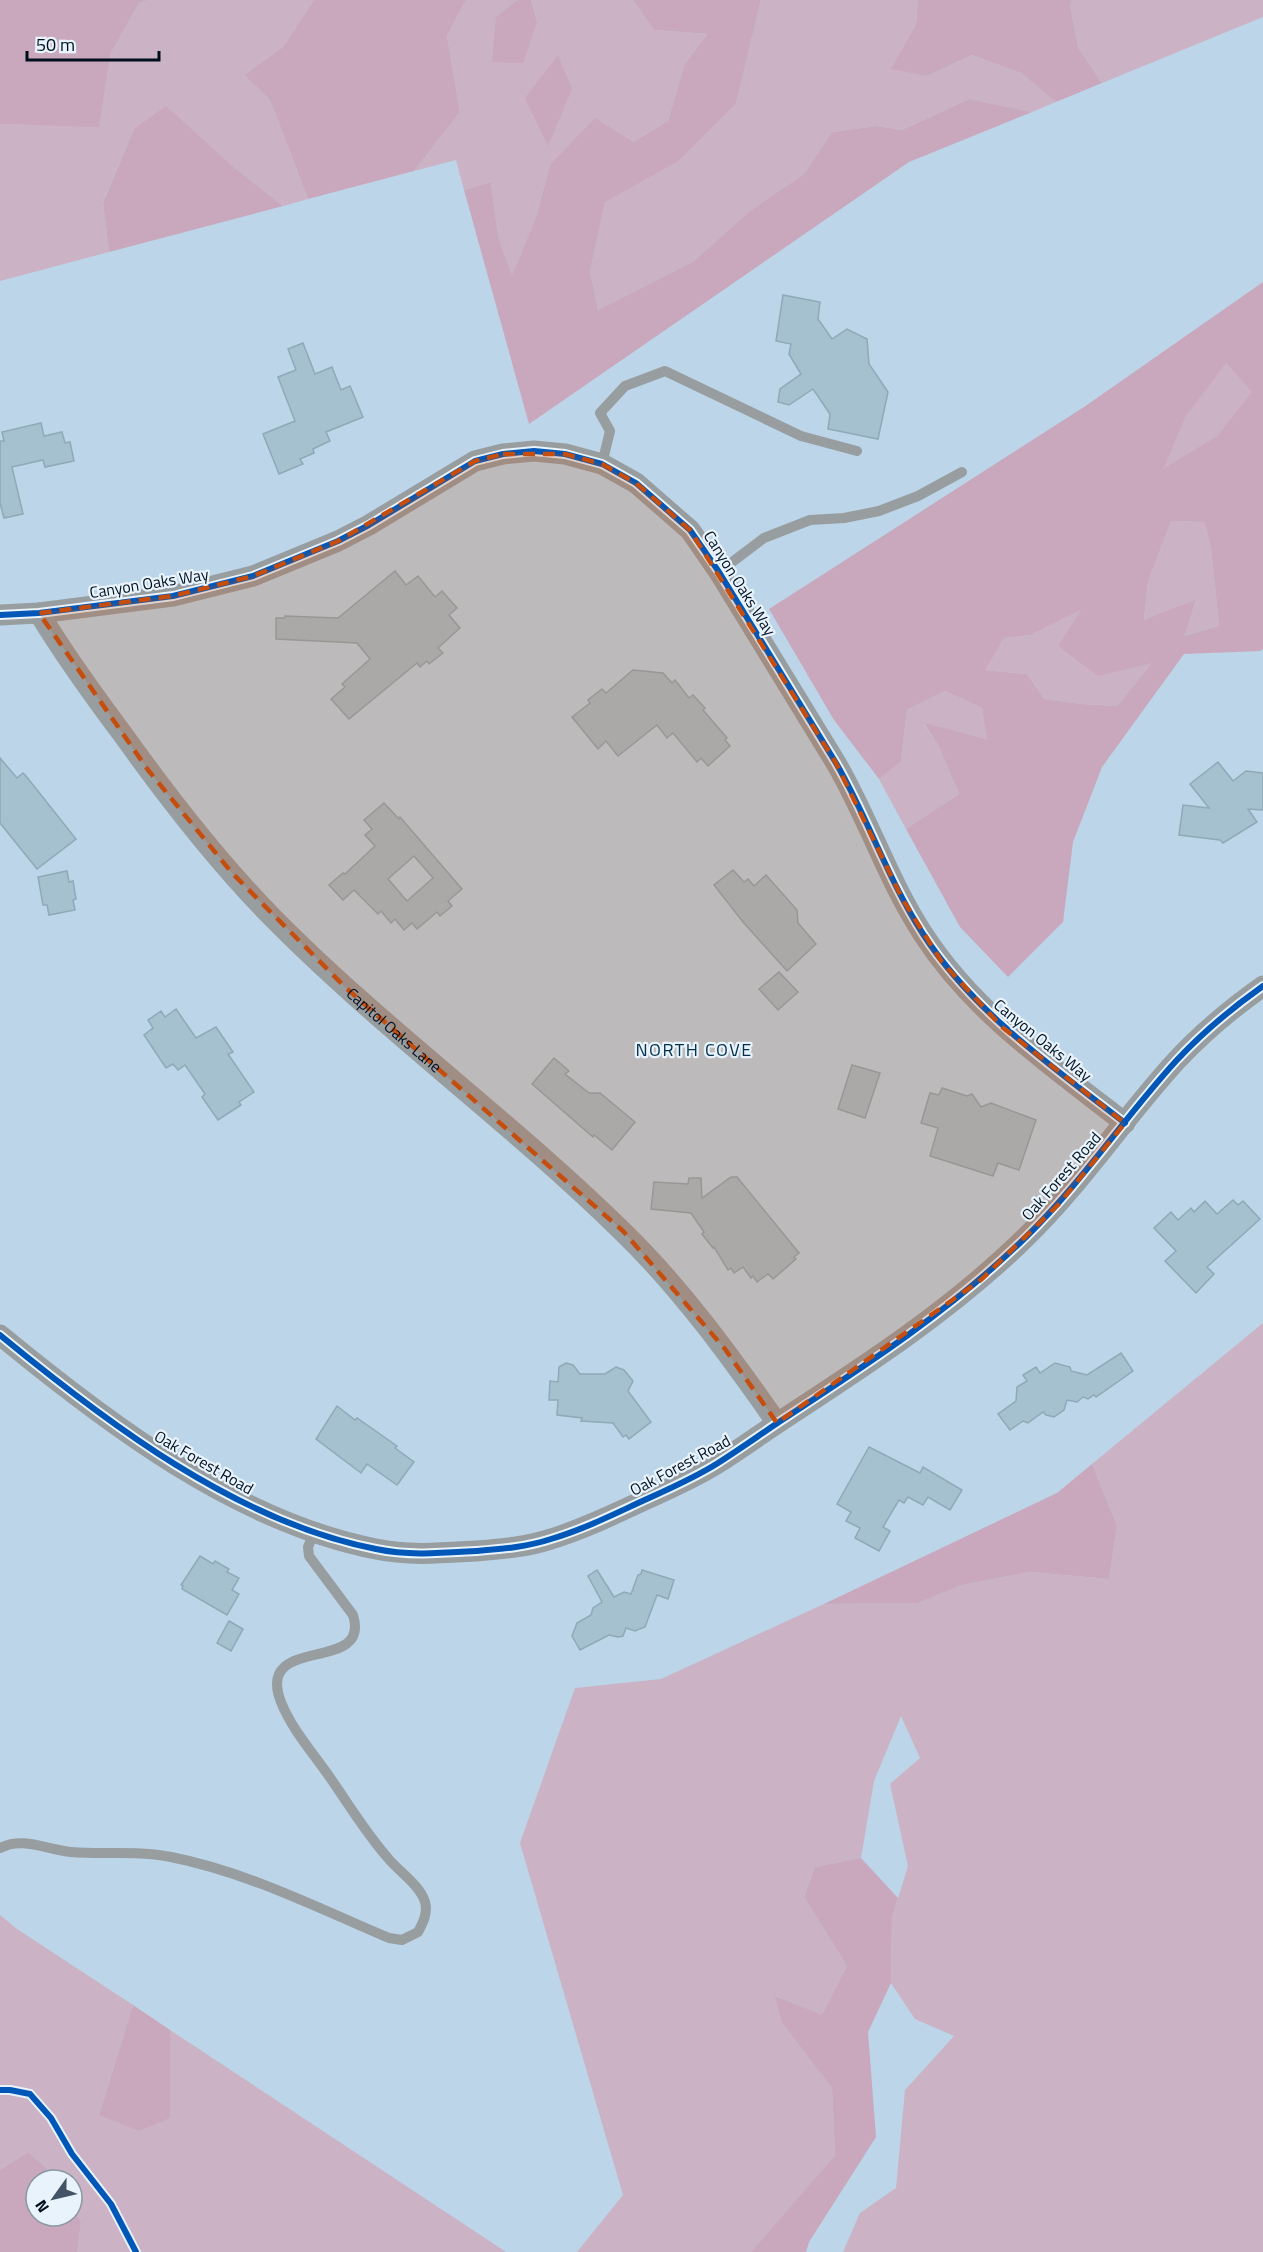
<svg xmlns="http://www.w3.org/2000/svg" width="1263" height="2252" viewBox="0 0 1263 2252" font-family="'Titillium Web',sans-serif">
<style>
.green{fill:#cbb2c4}
.forest{fill:#c9a8bd;fill-rule:evenodd}
.building{fill:#a5c0ce;stroke:#8fa9b6;stroke-width:1.5;fill-rule:evenodd}
.lines{fill:none;stroke-linecap:round;stroke-linejoin:round}
.service{stroke:#989da0;stroke-width:10}
.minor{stroke:#989da0;stroke-width:21}
.cycleway-casing{stroke:#e8f3fc;stroke-width:10}
.cycleway{stroke:#0057b8;stroke-width:6}
.marked{fill:#c54e0f;fill-opacity:0.2;stroke:#c54e0f;stroke-width:4.5;stroke-dasharray:12 8;stroke-linejoin:round}
.labels{text-anchor:middle;dominant-baseline:central;stroke-width:4.5;stroke-linejoin:round;paint-order:stroke}
.street-label{font-size:16px;fill:#000f1e;stroke:#e8f3fc}
.neighbourhood-label{font-size:18px;letter-spacing:1.5px;fill:#03314d;stroke:#e8f3fc}
</style>
<rect width="100%" height="100%" fill="#bcd5e8"/>
<g class="green">
<path d="M148,0H314L283,47L244,75L270,100L308,199L283,206L231,165L134,129L103,201L109,252L0,281V124L99,126L111,53L139,3Z"/>
<path d="M466,0H517L496,17L537,22L531,0H633L654,30L709,34L684,65L668,121L633,142L550,165L536,217L512,277L498,236L491,182L464,190L456,160L414,171L460,112L447,36Z"/>
<path d="M761,0H918L916,24L892,68L927,76L972,55L1021,73L1056,102L1032,112L969,99L902,130L877,126L832,132L804,174L751,210L694,261L598,310L590,271L605,201L679,161L736,104Z"/>
<path d="M1072,0H1263V17L1102,83L1078,47L1070,5Z"/>
<path d="M1225,362L1253,392L1217,436L1163,469L1186,416Z"/>
<path d="M1171,521L1206,522L1211,546L1219,626L1183,636L1196,601L1144,621L1148,582Z"/>
<path d="M1082,609L1058,647L1153,662L1117,706L1082,704L1044,699L1027,674L984,670L1004,638L1030,635Z"/>
<path d="M945,691L982,708L988,739L924,724L939,747L959,794L906,829L879,779L901,760L907,710Z"/>
<path d="M1263,1323V2252H843L860,2213L896,2188L905,2090L954,2036L915,2019L891,1983L892,1918L908,1866L890,1784L920,1758L901,1716L874,1781L861,1858L815,1867L804,1897L847,1966L822,2016L776,1996L782,2023L832,2088L835,2155L751,2252H577L623,2195L520,1843L575,1688L661,1679L824,1604L918,1603L962,1585L1030,1572L1109,1579L1117,1526L1092,1464Z"/>
<path d="M0,1915L17,1929L133,2005L99,2115L170,2118V2030L506,2252H77L81,2222L72,2204V2180H59L28,2152L0,2170Z"/>
</g>
<g class="forest">
<path d="M0,0H148L139,3L111,53L99,127L0,124Z"/>
<path d="M314,0H466L447,36L460,112L414,171L308,199L270,100L244,75L283,47Z"/>
<path d="M517,0H531L537,22L523,63L492,62L496,17Z"/>
<path d="M633,0H761L736,104L679,161L605,202L590,271L598,310L694,261L751,210L804,174L832,132L877,126L902,130L969,99L1032,112L909,162L529,424L464,190L491,182L498,236L512,276L536,217L550,165L595,118L633,142L668,121L684,65L708,34L654,30Z"/>
<path d="M918,0H1072L1070,5L1078,47L1102,83L1056,102L1021,73L972,55L927,76L891,69L916,24Z"/>
<path d="M558,55L572,89L548,146L525,98Z"/>
<path d="M166,106L231,165L283,206L109,252L103,202L134,129Z"/>
<path d="M1263,282V649L1260,651L1184,654L1102,767L1073,842L1063,922L1008,977L960,927L906,829L959,794L939,747L924,723L987,739L982,708L945,691L907,710L901,761L879,779L834,720L769,609L1084,407ZM1226,363L1252,392L1217,436L1164,468L1186,416ZM1171,521L1205,522L1211,547L1219,626L1184,636L1196,600L1144,620L1148,582ZM1081,610L1058,646L1098,676L1152,663L1117,706L1082,704L1044,699L1027,674L985,670L1004,638L1030,635Z"/>
<path d="M1092,1464L1117,1526L1109,1579L1030,1572L962,1585L918,1603L824,1604L1057,1493Z"/>
<path d="M861,1858L898,1898L892,1918L891,1983L868,2032L876,2137L809,2242L806,2252H751L835,2155L832,2088L782,2023L775,1996L822,2015L847,1966L804,1897L815,1867Z"/>
<path d="M133,2005L170,2030V2118L139,2131L99,2115Z"/>
<path d="M28,2152L59,2180H36V2216H72V2204L81,2222L77,2252H0V2170Z"/>
</g>
<g class="building">
<path d="M783,295L820,302L818,319L832,339L847,329L867,339L869,364L888,392L878,439L828,429L830,414L813,389L789,405L778,402L780,389L801,374L789,354L791,344L776,341Z"/>
<path d="M303,343L315,374L332,367L341,390L350,386L363,417L326,432L330,441L313,449L314,453L300,459L303,464L279,474L263,434L295,421L278,377L296,370L288,349Z"/>
<path d="M41,423L44,436L62,432L65,443L70,442L74,461L45,467L43,460L12,467L23,514L4,518L0,503V441H4L2,432Z"/>
<path d="M395,571L406,585L418,576L435,597L442,591L457,608L449,615L460,628L438,648L443,653L429,664L427,661L420,667L417,663L349,719L331,699L345,687L342,684L370,659L357,643L276,639V618H285V616L338,618Z"/>
<path d="M633,670L663,673L672,683L675,680L689,698L693,695L705,708L703,710L727,738L725,740L730,746L708,766L701,758L697,762L673,733L667,738L657,725L618,756L606,741L598,749L572,717L590,703L588,700L602,689L606,693Z"/>
<path d="M0,758L17,778L23,773L26,776L76,839L37,869L0,823Z"/>
<path d="M1218,762L1233,781L1246,771L1263,773V810L1248,809L1257,822L1223,843L1220,840L1179,835L1183,805L1209,808L1190,784Z"/>
<path d="M384,803L399,819L400,817L462,889L448,901L452,906L440,916L437,912L417,929L412,923L404,930L395,919L391,923L381,911L378,914L354,890L343,900L329,885L343,873L345,874L375,846L365,835L372,829L364,820ZM414,856L433,878L407,901L388,879Z"/>
<path d="M733,870L744,882L748,879L754,886L766,875L797,910L798,923L816,944L787,971L743,922L714,885Z"/>
<path d="M67,871L69,882L73,881L76,899L73,900L75,910L49,915L47,905H43L38,877Z"/>
<path d="M779,972L798,992L778,1010L759,989Z"/>
<path d="M176,1009L196,1038L216,1027L233,1052L228,1054L254,1092L239,1102L241,1105L218,1120L202,1097L205,1094L185,1065L178,1070L173,1064L166,1068L144,1035L153,1028L148,1020L161,1011L165,1017Z"/>
<path d="M554,1058L569,1071L565,1074L589,1093H600L635,1122L612,1150L594,1135L593,1137L532,1084Z"/>
<path d="M852,1065L880,1073L865,1118L838,1109Z"/>
<path d="M942,1088L967,1096L972,1094L981,1107L991,1103L1036,1120L1019,1170L998,1163L993,1176L930,1156L938,1128L921,1123L930,1093L939,1095Z"/>
<path d="M731,1177H737L799,1253L794,1257L796,1259L773,1279L768,1274L757,1282L753,1276L751,1278L743,1267L734,1273L731,1268L728,1270L714,1247L713,1248L702,1234L704,1232L691,1213L651,1209L654,1182L688,1184L689,1178H701L702,1198Z"/>
<path d="M1233,1200L1238,1205L1243,1201L1260,1219L1207,1267L1214,1274L1196,1293L1165,1261L1176,1251L1154,1228L1171,1212L1178,1220L1191,1208L1194,1212L1205,1201L1217,1214Z"/>
<path d="M1121,1353L1133,1371L1096,1397L1094,1395L1088,1399L1083,1397L1077,1402L1067,1400L1064,1410L1054,1417L1046,1415L1043,1412L1028,1423L1023,1421L1010,1430L998,1414L1016,1401L1017,1387L1027,1381L1023,1375L1036,1367L1040,1373L1055,1363L1070,1367L1071,1371L1087,1375Z"/>
<path d="M566,1363L573,1365L580,1374H605L616,1367L624,1370L633,1381L628,1391L651,1422L629,1439L626,1435L623,1437L613,1423L581,1421L582,1418L557,1415L558,1400H549L550,1381L558,1382L559,1367Z"/>
<path d="M337,1406L355,1420L357,1418L397,1446L395,1448L414,1462L397,1485L367,1464L361,1473L316,1439Z"/>
<path d="M869,1447L920,1473L923,1467L962,1490L950,1510L928,1497L923,1505L908,1497L904,1503L899,1500L883,1527L890,1531L879,1551L855,1538L860,1528L846,1521L851,1512L837,1504Z"/>
<path d="M200,1556L213,1564L215,1561L229,1569L227,1572L239,1578L232,1590L239,1594L227,1615L182,1589L183,1586L181,1585Z"/>
<path d="M597,1570L614,1597L624,1592L631,1594L638,1575L641,1574L642,1570L674,1580L668,1599L657,1595L645,1627L635,1631L626,1628L623,1636L618,1637L609,1635L580,1650L572,1636L577,1623L591,1615L593,1608L602,1602L588,1576Z"/>
<path d="M229,1621L243,1629L231,1651L217,1643Z"/>
</g>
<g class="lines">
<g class="service">
<path d="M602,464L610,431L600,413L625,386L665,371L801,436L857,451"/>
<path d="M719,572L764,538L810,520L844,518L879,511L918,496L962,472"/>
<path d="M0,1848C23,1836 47,1850 71,1852C104,1855 138,1850 171,1857C247,1872 318,1908 389,1938L402,1940L418,1932C423,1923 428,1913 425,1902C420,1885 398,1871 387,1857C366,1833 349,1805 331,1779C314,1754 292,1730 281,1702C254,1633 372,1675 353,1615L309,1556L308,1547L314,1533"/>
</g>
<g class="minor">
<path id="s1" d="M39,613C65,656 94,696 124,736C169,799 217,861 271,916C381,1028 509,1120 621,1230C681,1288 730,1356 777,1423"/>
<path d="M0,615L39,613L173,596L253,576L338,541L369,525L475,461L503,454L534,451L565,454L602,464L636,483L690,530L719,572L836,763C868,818 888,880 923,934C974,1013 1052,1066 1125,1123"/>
<path d="M0,1335C107,1423 237,1522 376,1549C409,1556 442,1553 476,1551C501,1549 527,1547 551,1539C581,1530 608,1517 636,1504C664,1491 693,1479 718,1463C740,1449 761,1434 782,1420C868,1364 954,1308 1027,1236C1082,1182 1124,1118 1176,1061C1202,1033 1232,1008 1263,986"/>
</g>
<defs>
<g id="cycleway">
<path d="M0,615L39,613L173,596L253,576L338,541L369,525L475,461L503,454L534,451L565,454L602,464L636,483L690,530L719,572L836,763C868,818 888,880 923,934C974,1013 1052,1066 1125,1123"/>
<path d="M0,1335C107,1423 237,1522 376,1549C409,1556 442,1553 476,1551C501,1549 527,1547 551,1539C581,1530 608,1517 636,1504C664,1491 693,1479 718,1463C740,1449 761,1434 782,1420C868,1364 954,1308 1027,1236C1082,1182 1124,1118 1176,1061C1202,1033 1232,1008 1263,986"/>
<path d="M0,2090H10L30,2094L51,2118L72,2154L111,2204L136,2252"/>
</g>
</defs>
<use href="#cycleway" class="cycleway-casing"/>
<use href="#cycleway" class="cycleway"/>
</g>
<path class="marked" d="M503,454H565L602,464L636,483L690,530L836,763L903,900L942,962L1002,1027L1125,1123L1059,1204L981,1280L777,1423L725,1349L623,1231L346,988L232,873L148,770L39,613L173,596L253,576L338,541L475,461Z"/>
<g class="labels">
<g class="street-label">
<text transform="translate(149 583) rotate(-9)">Canyon Oaks Way</text>
<text transform="translate(740 583) rotate(58)">Canyon Oaks Way</text>
<text stroke="none"><textPath href="#s1" startOffset="550">Capitol Oaks Lane</textPath></text>
<text transform="translate(1043 1040) rotate(39)">Canyon Oaks Way</text>
<text transform="translate(1061 1176) rotate(-49)">Oak Forest Road</text>
<text transform="translate(204 1462) rotate(30)">Oak Forest Road</text>
<text transform="translate(680 1465) rotate(-28)">Oak Forest Road</text>
</g>
<g class="neighbourhood-label">
<text x="694" y="1049">NORTH COVE</text>
</g>
</g>
<g transform="translate(54 2198) rotate(236)"><circle r="28" fill="#e8f3fc" stroke="#8b98a3" stroke-width="1.5"/>
<path d="M0-4.5L10 22L0 15L-10 22Z" fill="#425465"/>
<text y="-9" font-size="16" font-weight="bold" text-anchor="middle" fill="#000f1e">N</text>
</g>
<path d="M27 51v9h132v-9" fill="none" stroke="#000f1e" stroke-width="3"/>
<text x="36" y="51" font-size="18" fill="#000f1e" stroke="#e8f3fc" stroke-width="4.5" paint-order="stroke">50 m</text>
</svg>
